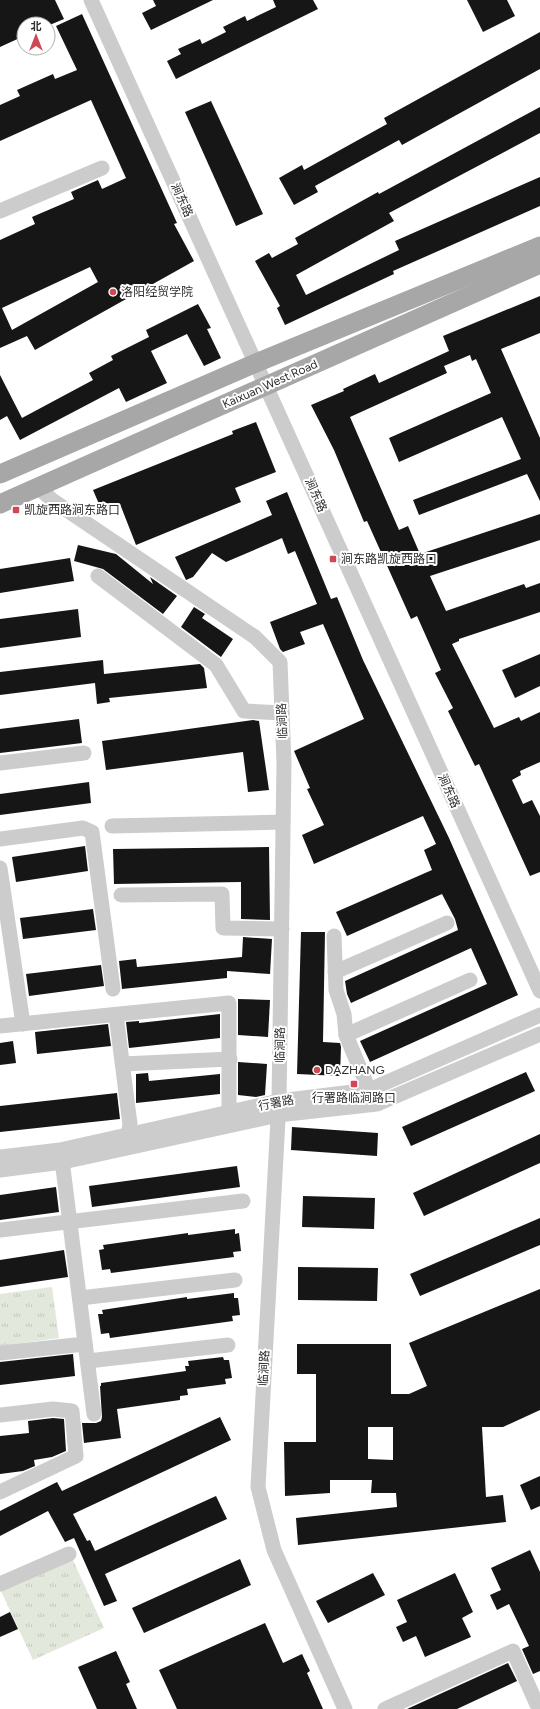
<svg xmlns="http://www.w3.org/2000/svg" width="540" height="1709" viewBox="0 0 540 1709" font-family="Figtree,'Noto Sans SC',sans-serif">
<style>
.grass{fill:url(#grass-tufts)}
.building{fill:#161616;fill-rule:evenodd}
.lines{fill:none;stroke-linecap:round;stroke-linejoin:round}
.minor{stroke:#ccc;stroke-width:15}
.major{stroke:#a7a7a7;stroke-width:19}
.poi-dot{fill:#d04855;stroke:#fff;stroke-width:1.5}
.labels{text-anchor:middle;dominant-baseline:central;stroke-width:4;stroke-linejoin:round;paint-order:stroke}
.street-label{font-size:12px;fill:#2f2f2f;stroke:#fff}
.poi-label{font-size:12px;fill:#2f2f2f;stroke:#fff;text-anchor:start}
</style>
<defs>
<pattern id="grass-tufts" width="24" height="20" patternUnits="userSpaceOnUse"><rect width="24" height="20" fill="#e3e8dc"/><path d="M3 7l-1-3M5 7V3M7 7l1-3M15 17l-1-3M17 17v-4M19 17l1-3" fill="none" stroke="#c3c7bd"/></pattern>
</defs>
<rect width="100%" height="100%" fill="#fff"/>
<g class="grass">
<path d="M52,1287L59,1338L0,1346V1294Z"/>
<path d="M72,1558L104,1628L33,1660L1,1591Z"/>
</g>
<g class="building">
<path d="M0,0H55L64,19L52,24H24V36L0,47Z"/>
<path d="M153,0H213L151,30L142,13L156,6Z"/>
<path d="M273,0H313L318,9L176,79L167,61L181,54L178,49L200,39L202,44L226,32L223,27L245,16L247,21L276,7Z"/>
<path d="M467,0H507L515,16L483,32Z"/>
<path d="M82,14L177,223L174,224L194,261L35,350L27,336L0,348V240L35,224L32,217L74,199L71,192L98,180L102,189L126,178L91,100L0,141V105L20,96L17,90L53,74L55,79L77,70L56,26ZM90,267L98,282L12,330L2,308Z"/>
<path d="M540,32V69L402,145L399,140L315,186L318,192L294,205L279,178L302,165L304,170L387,124L384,118Z"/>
<path d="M211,101L263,214L236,226L185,112Z"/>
<path d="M540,107V133L389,213L394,221L296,275L306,295L399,250L395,241L540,177V206L393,271L394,274L285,325L277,308L280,306L255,261L269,253L272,258L298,244L295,238L378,192L379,194Z"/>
<path d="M540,296V333L501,349L540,438V501L527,474L419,515L413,500L521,459L502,417L399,462L389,438L491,393L476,359L472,361L470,355L444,366L447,373L350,417L399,530L408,526L420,554L540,514V540L430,576L446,611L524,584L526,588L540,583V612L459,639V641L452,644L494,728L519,717L521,721L540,712V762L520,771L521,775L512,780L523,804L532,800L540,816V872L530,876L479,764L475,766L448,711L453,708L435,673L441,670L417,616L411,619L367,521L364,522L334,450L311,405L344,391L343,389L375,374L379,383L449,351L443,336Z"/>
<path d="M198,304L211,328L207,329L221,358L204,366L187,334L151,351L167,383L126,402L119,388L20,440L7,416L0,420V375L22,418L93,380L89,373L113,360L111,356L149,337L146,330Z"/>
<path d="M256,422L276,472L235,488L241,502L136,545L120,504L102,511L93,490L233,434L232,431Z"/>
<path d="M287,492L331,599L337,597L363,660L449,838L518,995L370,1062L360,1041L487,984L471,948L351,1003L347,994L345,981L458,930L455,919L442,894L347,936L336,912L432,870L424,850L436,844L423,816L314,864L302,835L324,825L307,789L310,788L294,751L364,719L323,624L300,632L305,644L283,652L280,649L270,622L317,604L295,551L288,554L282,538L226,562L212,553L193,577L186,580L175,557L272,515L266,501Z"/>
<path d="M78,545L116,554L153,584L150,577L177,596L163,614L103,569L74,561Z"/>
<path d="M70,558L74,581L0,593V569Z"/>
<path d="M194,607L205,614L202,618L233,639L221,657L181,627Z"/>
<path d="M78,609L81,637L0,648V619Z"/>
<path d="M540,654V686L515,698L502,670Z"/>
<path d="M103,660L104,674L200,664L204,668L207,688L109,698L110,702L97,704L95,683L0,695V672Z"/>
<path d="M79,719L82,743L0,753V729Z"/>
<path d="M253,720L259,721L269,790L248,792L243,752L106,770L102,741Z"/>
<path d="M89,782L91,803L0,815V794Z"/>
<path d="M85,846L88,871L16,882L12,857Z"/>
<path d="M269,847L270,920L241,919V882L114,884L113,849Z"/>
<path d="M93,909L96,930L23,939L20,918Z"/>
<path d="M301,932H325L323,1042L340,1043L341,1047L340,1076L297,1074Z"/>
<path d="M243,937L272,939L270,974L227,971V978L122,989L119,961L136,959L137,967L242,957Z"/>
<path d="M101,965L104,986L29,996L26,974Z"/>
<path d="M238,999L270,1000L268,1037L238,1035Z"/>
<path d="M220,1014V1038L129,1048L126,1022L139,1021V1023Z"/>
<path d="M108,1024L111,1046L37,1054L35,1032Z"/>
<path d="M13,1041L16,1063L0,1065V1043Z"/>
<path d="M238,1062L267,1064L265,1095L256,1097L238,1095Z"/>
<path d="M526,1072L535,1091L411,1146L402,1127Z"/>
<path d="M148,1073L149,1081L220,1074V1094L136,1103V1074Z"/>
<path d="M117,1093L120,1119L0,1132V1106Z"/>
<path d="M292,1127L378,1133L377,1156L291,1150Z"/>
<path d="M540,1134V1163L424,1216L413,1193Z"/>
<path d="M237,1166L240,1187L92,1207L89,1186Z"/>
<path d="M56,1187L59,1212L0,1220V1195Z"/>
<path d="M303,1196L375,1198L374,1229L302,1227Z"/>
<path d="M540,1218V1245L420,1296L410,1274Z"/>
<path d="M235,1229V1234L239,1233L241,1251L233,1252L234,1257L111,1273L110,1269L102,1270L99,1250L104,1249L103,1245L188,1233V1235Z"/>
<path d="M64,1250L68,1277L0,1287V1260Z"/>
<path d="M298,1267L378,1268L377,1301L298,1300Z"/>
<path d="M540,1289V1410L503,1427H482L486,1497L503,1495L506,1522L298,1545L296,1518L397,1507L396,1493H371L372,1480H330V1493L285,1496L284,1442H316V1374H297V1344H391V1394H409L427,1386L409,1343ZM368,1427H393V1460L368,1459Z"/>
<path d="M234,1293V1298H238L240,1315L232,1316L233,1321L110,1338L109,1333L101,1334L98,1314H103L102,1310L187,1297V1299Z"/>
<path d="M73,1354L75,1376L0,1385V1362Z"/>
<path d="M223,1357L224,1360H229L232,1378L225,1379L226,1384L187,1389L188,1395L180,1396V1400L117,1409L121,1438L84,1443L82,1423H96L101,1421L102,1417L100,1386H101V1383L186,1371L185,1366H189L188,1361Z"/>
<path d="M220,1417L231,1440L73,1514L87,1541L90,1540L95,1551L216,1496L227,1519L105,1574L117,1601L104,1606L74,1538L65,1542L48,1511L0,1536V1511L57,1482L62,1491Z"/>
<path d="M53,1418L64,1419L66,1451L52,1457L34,1460L35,1466L23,1471L0,1474V1436L29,1433L28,1421Z"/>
<path d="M540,1476V1506L531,1510L520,1485Z"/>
<path d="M530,1550L540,1572V1671L533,1674L522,1649L529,1646L509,1604L497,1610L490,1595L501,1590L491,1568Z"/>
<path d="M240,1559L251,1585L144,1633L132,1608Z"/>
<path d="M373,1573L385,1595L328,1623L316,1601Z"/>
<path d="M455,1573L473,1612L462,1618L471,1637L425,1657L416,1636L403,1642L396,1627L407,1622L397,1600Z"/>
<path d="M10,1612L18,1629L0,1637V1617Z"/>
<path d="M265,1623L283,1663L302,1654L310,1671L307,1673L323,1709H177L159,1670Z"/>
<path d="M116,1651L130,1682L126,1684L137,1709H97L78,1667Z"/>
<path d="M508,1663L517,1681L457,1709H407Z"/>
</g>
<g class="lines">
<g class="minor">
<path d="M91,0L540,991"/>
<path d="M0,211L102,168"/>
<path d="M38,487L52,500L255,637L280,662L284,763L279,1101L258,1487L274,1550L345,1709"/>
<path d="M98,576L216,665L244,711L282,713"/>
<path d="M0,763L84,753"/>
<path d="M112,826L283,822"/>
<path d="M0,839L83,828L92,832L113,989"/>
<path d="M0,868L23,1024"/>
<path d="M121,895L222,894L223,928L282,929"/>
<path d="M334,936L336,990L344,1014L346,1035L369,1090"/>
<path d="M335,972L447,923"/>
<path d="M116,1015L130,1124L128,1136"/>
<path d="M0,1026L229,1003V1113"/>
<path d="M346,1035L470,980"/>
<path d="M123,1064L230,1059"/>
<path d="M61,1152L94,1414"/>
<path d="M0,1157L60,1150L279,1101L369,1090L540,1015"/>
<path d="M0,1170L63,1162L278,1115L377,1104L540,1034"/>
<path d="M0,1230L243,1201"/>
<path d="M80,1298L235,1280"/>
<path d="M0,1353L85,1344"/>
<path d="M88,1361L228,1345"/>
<path d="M0,1415L53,1409L72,1411L76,1456L0,1492"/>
<path d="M0,1584L69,1554"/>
<path d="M385,1709L513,1651L539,1709"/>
</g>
<g class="major">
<path d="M0,474L256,363L540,246"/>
<path d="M0,504L540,264"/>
</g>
</g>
<g class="poi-dot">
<circle cx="113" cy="292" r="4"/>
<rect x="12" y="506" width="8" height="8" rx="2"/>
<rect x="329" y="555" width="8" height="8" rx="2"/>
<circle cx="317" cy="1070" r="4"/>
<rect x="350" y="1080" width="8" height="8" rx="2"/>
</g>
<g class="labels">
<g class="street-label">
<text transform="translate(182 200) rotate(66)">涧东路</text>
<text transform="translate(270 384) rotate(-24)">Kaixuan West Road</text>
<text transform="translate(316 495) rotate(66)">涧东路</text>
<text transform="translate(282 721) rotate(-92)">临涧路</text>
<text transform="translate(449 791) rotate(66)">涧东路</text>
<text transform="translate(280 1045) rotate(-89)">临涧路</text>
<text transform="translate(276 1103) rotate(-11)">行署路</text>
<text transform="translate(264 1368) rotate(-87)">临涧路</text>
</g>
<g class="poi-label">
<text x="121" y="292">洛阳经贸学院</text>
<text x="24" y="510">凯旋西路涧东路口</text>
<text x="341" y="559">涧东路凯旋西路口</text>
<text x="325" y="1070">DAZHANG</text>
<text x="354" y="1098" text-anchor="middle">行署路临涧路口</text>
</g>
</g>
<g transform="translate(36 36)"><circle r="19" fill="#ffffff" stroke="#acacac"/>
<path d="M0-3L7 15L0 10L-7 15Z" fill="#d04855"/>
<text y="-6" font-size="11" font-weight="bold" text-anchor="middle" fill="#2f2f2f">北</text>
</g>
</svg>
